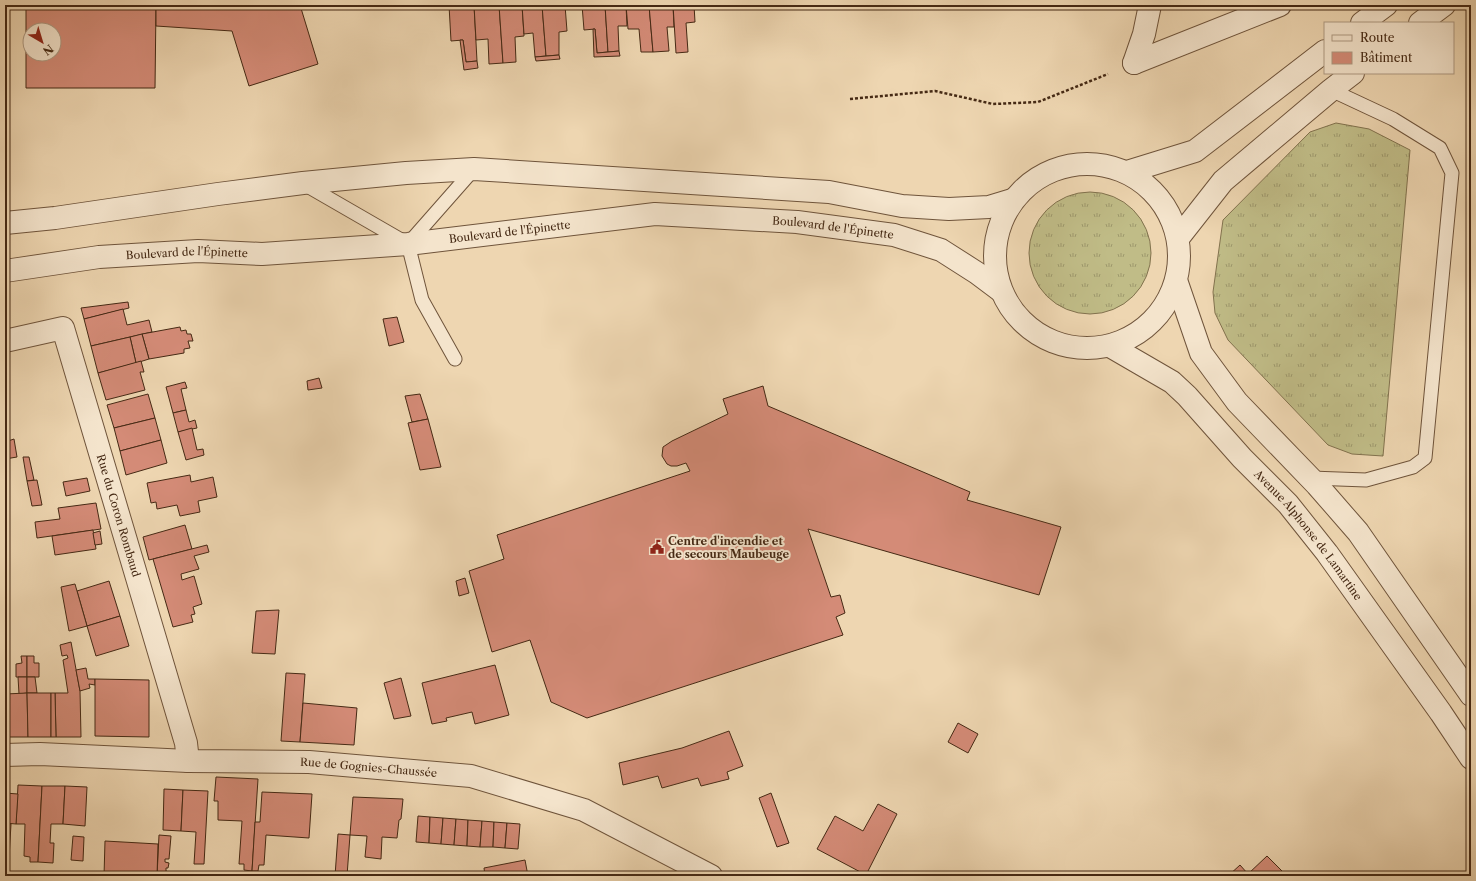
<svg xmlns="http://www.w3.org/2000/svg" width="1476" height="881" viewBox="0 0 1476 881" font-family="'Libre Caslon Text',serif">
<style>
.grass{fill:url(#grass-tufts);stroke:#82724e}
.building{fill:#d48b77;stroke:#452914;fill-rule:evenodd}
.lines{fill:none;stroke-linecap:round;stroke-linejoin:round}
.service-casing{stroke:#6f543b;stroke-width:15}
.minor-casing{stroke:#6f543b;stroke-width:24}
.tertiary-casing{stroke:#6f543b;stroke-width:24}
.path{stroke:#452914;stroke-width:2.5;stroke-dasharray:3 2;stroke-linecap:butt}
.service{stroke:#f4e4cc;stroke-width:13}
.minor{stroke:#f4e4cc;stroke-width:22}
.tertiary{stroke:#f4e4cc;stroke-width:22}
.labels{text-anchor:middle;dominant-baseline:central;stroke-width:4;stroke-linejoin:round;paint-order:stroke}
.street-label{font-size:11px;fill:#452914;stroke:#f4e4cc}
.poi-label{font-size:11px;font-weight:bold;fill:#452914;stroke:#f4e4cc;text-anchor:start}
</style>
<defs>
<pattern id="grass-tufts" width="24" height="20" patternUnits="userSpaceOnUse"><rect width="24" height="20" fill="#c0bc87"/><path d="M3 7l-1-3M5 7V3M7 7l1-3M15 17l-1-3M17 17v-4M19 17l1-3" fill="none" stroke="#9e996d"/></pattern>
</defs>
<rect width="100%" height="100%" fill="#eed6b1"/>
<filter id="stains"><feTurbulence type="fractalNoise" baseFrequency=".005" numOctaves="4"/><feColorMatrix values="0 0 0 0 .2 0 0 0 0 .09 0 0 0 0 .02 0 0 0 .5 -.17"/></filter>
<radialGradient id="worn" r=".72"><stop offset=".6" stop-color="#630" stop-opacity="0"/><stop offset="1" stop-color="#630" stop-opacity=".3"/></radialGradient>
<g class="grass">
<path d="M1336,123L1369,129L1410,150L1383,456L1352,454L1328,445L1228,340L1215,313L1213,292L1223,220L1310,132Z"/>
<circle cx="1090" cy="253" r="61"/>
</g>
<g class="building">
<path d="M26,5H156L155,88H26ZM30,30H54V54H30Z"/>
<path d="M156,5H300L318,64L249,86L232,31L156,26Z"/>
<path d="M449,5H474L477,61L466,62L463,40L451,41Z"/>
<path d="M474,5H499L503,63L489,64L488,39L476,40Z"/>
<path d="M499,5H522L524,36L515,37L516,62L503,63Z"/>
<path d="M522,5H542L546,56L535,57L533,33L524,34Z"/>
<path d="M542,5H565L567,31L559,32V55L546,56Z"/>
<path d="M582,5H605L608,52L597,53L595,29L584,30Z"/>
<path d="M605,5H626L627,26H618L619,51L608,52Z"/>
<path d="M626,5H649L653,52H641L639,29H628Z"/>
<path d="M649,5H673L674,27H667L669,51L653,52Z"/>
<path d="M673,5H694L695,22L686,23L688,52L676,53Z"/>
<path d="M593,29H595L597,53L619,51L620,56L594,57Z"/>
<path d="M460,40H463L466,62L477,61L478,68L464,70Z"/>
<path d="M559,55L560,59L536,61L535,57Z"/>
<path d="M128,302L129,308L84,319L81,308Z"/>
<path d="M123,309L127,325L149,320L152,332L91,346L84,319Z"/>
<path d="M397,317L404,342L389,346L383,319Z"/>
<path d="M180,327L181,331L186,330L187,334H191L193,341H188L190,348L184,349V353L149,359L142,334Z"/>
<path d="M142,334L149,359L136,363L130,337Z"/>
<path d="M130,337L136,363L98,373L91,346Z"/>
<path d="M141,361L144,372H140L145,390L106,400L98,373Z"/>
<path d="M319,378L322,388L308,390L307,381Z"/>
<path d="M185,382L187,388L181,389L186,410L173,413L166,387Z"/>
<path d="M763,386L768,406L970,492L967,500L1061,527L1039,595L808,529L831,597L840,595L845,613L836,617L843,635L587,718L551,702L530,640L492,652L469,571L504,559L497,535L690,471L686,463L677,466H671L667,464L662,456L663,447L672,441L728,414L723,399Z"/>
<path d="M5,387L9,411H5Z"/>
<path d="M148,394L155,418L114,428L107,405Z"/>
<path d="M420,394L428,419L412,422L405,396Z"/>
<path d="M186,410L189,422L195,420L197,428L178,432L173,413Z"/>
<path d="M155,418L161,440L120,451L114,428Z"/>
<path d="M428,419L441,467L420,470L408,423Z"/>
<path d="M5,424L8,441L14,439L17,457L5,459Z"/>
<path d="M192,428L197,450L203,449L204,455L186,460L178,432Z"/>
<path d="M161,440L167,463L126,475L120,451Z"/>
<path d="M23,457H29L34,480L27,481Z"/>
<path d="M190,475L191,482L213,477L217,497L198,501L200,512L180,516L177,505L157,509L156,502L151,503L147,483Z"/>
<path d="M87,478L90,491L66,496L63,482Z"/>
<path d="M37,480L42,505L32,506L27,481Z"/>
<path d="M96,503L101,529L37,538L35,522L60,519L58,508Z"/>
<path d="M185,525L192,549L149,560L143,537Z"/>
<path d="M93,530L96,549L55,555L52,536Z"/>
<path d="M100,531L102,544L95,545L93,533Z"/>
<path d="M207,545L209,552L194,556L199,569L181,574L182,580L194,576L202,604L193,607L195,614L191,615L193,622L173,627L153,559Z"/>
<path d="M465,578L469,593L459,596L456,581Z"/>
<path d="M109,581L120,616L87,626L77,591Z"/>
<path d="M75,584L87,626L69,631L61,587Z"/>
<path d="M279,610L275,654L252,653L256,611Z"/>
<path d="M120,616L129,646L96,656L87,626Z"/>
<path d="M71,642L80,691L81,737H56L55,693H68L63,660L68,658L67,655L62,656L60,645Z"/>
<path d="M21,656H27V677H16V664L22,663Z"/>
<path d="M27,656H34V663H39V677H27Z"/>
<path d="M495,665L509,715L475,724L472,712L446,718L447,721L432,724L422,683Z"/>
<path d="M86,668L88,679H95V685L89,684L90,688L80,691L76,670Z"/>
<path d="M286,673L305,674L300,742L281,741Z"/>
<path d="M18,677H27V693L19,694Z"/>
<path d="M27,677H35L37,693H27Z"/>
<path d="M401,678L411,716L394,719L384,683Z"/>
<path d="M95,679L149,680V737L95,736Z"/>
<path d="M27,693L28,737H5V694Z"/>
<path d="M27,693H51V737H28Z"/>
<path d="M51,693H55L56,737H51Z"/>
<path d="M303,703L357,708L354,745L300,742Z"/>
<path d="M958,723L978,734L968,753L948,742Z"/>
<path d="M729,731L743,766L727,772L729,779L701,786L698,778L662,788L658,776L623,785L619,763L682,748Z"/>
<path d="M216,777L258,779L252,871L244,870V864H239L242,821L218,820V801H214Z"/>
<path d="M18,785L42,786L38,862H30V857L24,856L25,824H16Z"/>
<path d="M42,786H65L63,824H51L50,843H54L53,863L38,862Z"/>
<path d="M65,786L87,787L85,826L63,824Z"/>
<path d="M164,789L183,790L181,831L163,830Z"/>
<path d="M183,790L208,791L204,864H194L196,832L181,831Z"/>
<path d="M262,792L312,794L309,838L266,835L264,865H259L258,871H252L255,822H260Z"/>
<path d="M5,793L18,794L16,824L5,823Z"/>
<path d="M771,793L789,843L777,847L759,798Z"/>
<path d="M353,797L403,799L401,819L399,820L397,838L382,837L381,859L365,857L367,836L350,835Z"/>
<path d="M878,804L897,814L866,875L817,849L835,816L863,831Z"/>
<path d="M418,816L430,817L429,843L416,842Z"/>
<path d="M430,817L443,818L441,844L429,843Z"/>
<path d="M443,818L456,819L454,845L441,844Z"/>
<path d="M456,819L468,820L467,846L454,845Z"/>
<path d="M468,820L482,821L480,847L467,846Z"/>
<path d="M482,821L494,822L493,847H480Z"/>
<path d="M494,822L507,823L505,848L493,847Z"/>
<path d="M5,823L11,824L9,858L5,857Z"/>
<path d="M507,823L520,824L518,849L505,848Z"/>
<path d="M338,834L350,835L347,876H335Z"/>
<path d="M159,835L171,836L169,859H165V862L169,863L168,868H166V871L169,872L168,876H157Z"/>
<path d="M73,836L84,837L83,861L71,860Z"/>
<path d="M105,841L158,844L157,876H104Z"/>
<path d="M1267,856L1287,876H1228L1240,865L1248,874Z"/>
<path d="M525,860L528,876H485L484,868Z"/>
</g>
<g class="lines">
<defs>
<g id="service">
<path d="M304,184L408,244L422,300L455,359"/>
<path d="M408,244L474,169"/>
<path d="M1311,478L1366,480L1413,467L1425,458L1452,173L1440,148L1393,119L1331,90"/>
</g>
<g id="minor">
<path d="M1134,63L1280,5"/>
<path d="M1134,63L1144,34L1150,5"/>
<path d="M1177,283L1201,353L1237,402L1317,485L1358,532L1471,695"/>
<path id="s1" d="M5,341L63,328L186,743L188,761"/>
<path id="s2" d="M1110,346L1172,382L1187,396L1242,458L1288,504L1327,553L1441,713L1471,758"/>
<path id="s3" d="M5,755L40,754L188,761L309,762L471,776L584,810L711,876"/>
</g>
<g id="tertiary">
<path d="M1362,23L1386,5"/>
<path d="M1420,23L1444,5"/>
<circle cx="1087" cy="256" r="92"/>
<path d="M1127,172L1195,151L1325,51"/>
<path d="M5,223L55,218L218,194L303,183L406,173L474,169L829,192L902,206L949,209L989,207L1012,200"/>
<path d="M1179,237L1223,181L1331,90L1353,73"/>
<path id="s4" d="M5,271L99,257L198,251L262,254L408,244L655,214L797,222L894,235L941,250L977,273L1001,291"/>
</g>
</defs>
<use href="#service" class="service-casing"/>
<use href="#minor" class="minor-casing"/>
<use href="#tertiary" class="tertiary-casing"/>
<path class="path" d="M850,99L935,91L993,104L1038,102L1108,74"/>
<use href="#service" class="service"/>
<use href="#minor" class="minor"/>
<use href="#tertiary" class="tertiary"/>
</g>
<defs>
<symbol id="civic-bare" viewBox="-9 -9 18 18"><path d="M-.6-6.5H3V-4.5H.6V-3L4-1V1h2V6H-6V1h2V-1L-.6-3ZM-1.2 2.5V6h2.4V2.5Z" fill="#8f2418" stroke="#f4e4cc" stroke-width="2.5" paint-order="stroke"/></symbol>
</defs>
<g fill-rule="evenodd">
<use href="#civic-bare" x="647" y="537" width="20" height="20"/>
</g>
<g class="labels">
<g class="street-label">
<text stroke="none"><textPath href="#s4" startOffset="832">Boulevard de l'Épinette</textPath></text>
<text stroke="none"><textPath href="#s4" startOffset="507">Boulevard de l'Épinette</textPath></text>
<text stroke="none"><textPath href="#s4" startOffset="183">Boulevard de l'Épinette</textPath></text>
<text stroke="none"><textPath href="#s1" startOffset="255">Rue du Coron Rombaud</textPath></text>
<text stroke="none"><textPath href="#s2" startOffset="277">Avenue Alphonse de Lamartine</textPath></text>
<text stroke="none"><textPath href="#s3" startOffset="364">Rue de Gognies-Chaussée</textPath></text>
</g>
<g class="poi-label">
<text x="668" y="541">Centre d'incendie et<tspan x="668" dy="13">de secours Maubeuge</tspan></text>
</g>
</g>
<rect width="1476" height="881" fill="none" stroke="#eed6b1" stroke-width="20"/>
<rect x="6" y="6" width="1464" height="869" fill="none" stroke="#452914" stroke-width="2"/>
<rect x="10" y="10" width="1456" height="861" fill="none" stroke="#452914"/>
<rect x="1324" y="22" width="130" height="52" fill="#f4e4cc" stroke="#ae9982"/>
<rect x="1332" y="35" width="20" height="6" fill="#f4e4cc" stroke="#ae9982"/>
<text x="1360" y="42" font-size="12" fill="#452914">Route</text>
<rect x="1332" y="52" width="20" height="12" fill="#d48b77" stroke="#ae9982"/>
<text x="1360" y="62" font-size="12" fill="#452914">Bâtiment</text>
<g transform="translate(42 42) rotate(142)"><circle r="19" fill="#f4e4cc" stroke="#ae9982"/>
<path d="M0-3L7 15L0 10L-7 15Z" fill="#8f2418"/>
<text y="-6" font-size="11" font-weight="bold" text-anchor="middle" fill="#452914">N</text>
</g>
<rect width="100%" height="100%" filter="url(#stains)"/>
<rect width="100%" height="100%" fill="url(#worn)"/>
</svg>
